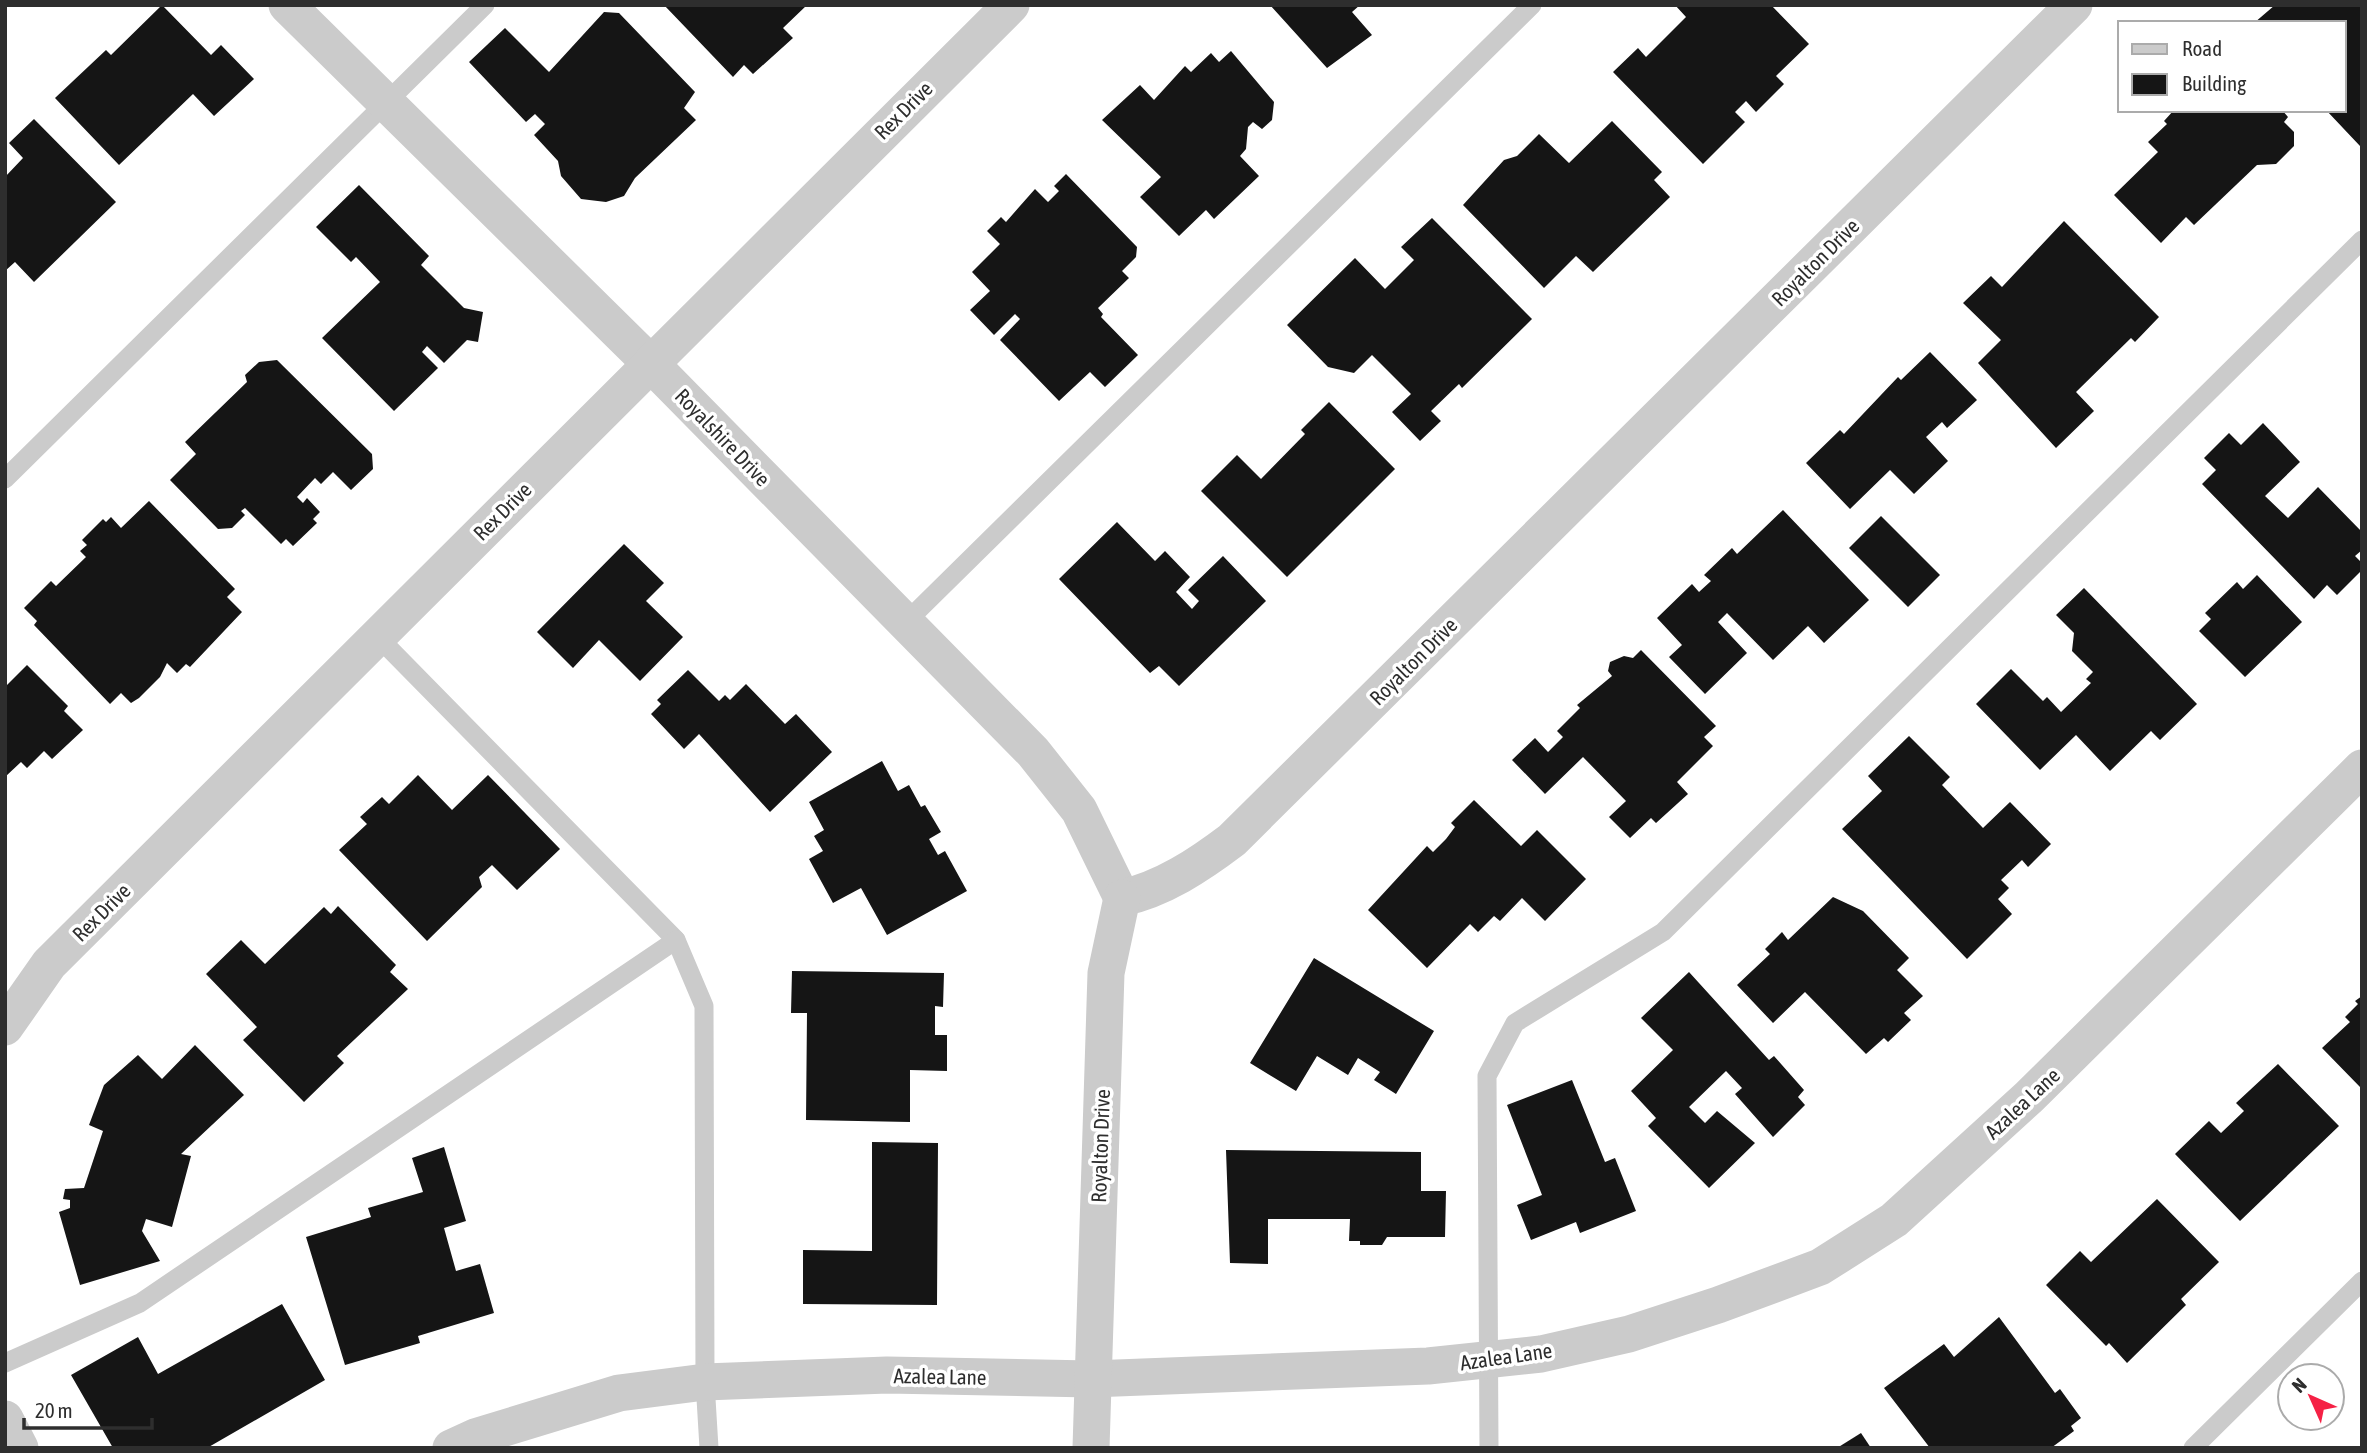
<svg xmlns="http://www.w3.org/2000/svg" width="2367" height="1453" viewBox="0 0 2367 1453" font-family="'Asap Condensed',sans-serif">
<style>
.building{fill:#151515}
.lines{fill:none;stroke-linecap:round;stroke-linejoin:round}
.service{stroke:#cbcbcb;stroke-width:19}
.minor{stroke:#cbcbcb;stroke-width:37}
.labels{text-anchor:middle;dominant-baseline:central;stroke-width:7;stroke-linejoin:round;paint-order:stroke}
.street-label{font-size:21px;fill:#2e2e2e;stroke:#fff}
</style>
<rect width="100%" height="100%" fill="#fff"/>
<g class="building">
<path d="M162,5L211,55L221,45L254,79L214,116L193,94L119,165L55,98L106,50L111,55Z"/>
<path d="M664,5H807L783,28L793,38L753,74L744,65L733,77Z"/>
<path d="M1270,5H1360L1352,12L1372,35L1327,68Z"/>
<path d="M1675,5H1771L1809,44L1776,76L1784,84L1756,112L1746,101L1735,112L1745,122L1703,164L1613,72L1638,48L1646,57L1686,17Z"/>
<path d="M2275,5H2362L2360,146L2326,110H2344V23H2254Z"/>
<path d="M604,12L619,13L695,92L684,108L696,120L635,178L624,196L606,202L581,199L561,176L558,161L534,135L545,124L535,114L526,122L469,62L505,28L549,72Z"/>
<path d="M1231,51L1274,102L1272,120L1262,129L1253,122L1248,127L1246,149L1240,156L1259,176L1214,219L1206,210L1179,236L1140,197L1161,177L1102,120L1140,85L1154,100L1185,66L1191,72L1211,53L1219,62Z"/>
<path d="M2174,110H2282L2288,117L2284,122L2294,132V146L2276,164L2257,165L2194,225L2186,217L2161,243L2114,195L2158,152L2148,142L2167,124L2164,121Z"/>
<path d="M34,119L116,202L34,282L15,262L5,271V177L23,158L9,143Z"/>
<path d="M1612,121L1662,172L1654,180L1670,197L1593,272L1576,256L1544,288L1463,205L1504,160L1517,156L1539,134L1569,163Z"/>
<path d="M1066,174L1137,247L1136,257L1122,271L1129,278L1098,308L1103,314L1101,317L1138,355L1105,387L1090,372L1059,401L1000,340L1020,319L1015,314L994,335L970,310L990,291L972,272L1000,244L987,231L1001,217L1006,222L1035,189L1048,202L1059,191L1054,186Z"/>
<path d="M359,185L429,256L421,265L464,308L483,312L478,342L467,340L444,363L427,346L422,352L438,368L394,411L322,338L380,282L356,257L351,262L316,227Z"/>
<path d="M1432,218L1532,319L1462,388L1459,384L1431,411L1441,421L1420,441L1392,412L1411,394L1372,355L1354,373L1328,367L1287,325L1355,258L1385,289L1414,260L1401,247Z"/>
<path d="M2064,221L2159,317L2135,342L2131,338L2076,392L2094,411L2056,448L1978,363L2001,340L1963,303L1991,276L2002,287Z"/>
<path d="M1930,352L1977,400L1947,428L1942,422L1926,437L1948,461L1914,494L1890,470L1850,509L1806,463L1840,430L1844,434L1898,377L1901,380Z"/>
<path d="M277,360L372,454L373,469L351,490L333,472L321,484L315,478L297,497L303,503L307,498L320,512L313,519L317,523L293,546L286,539L281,544L245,508L241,511L245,515L232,528L218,529L170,480L196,454L185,442L247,382L245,375L259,362Z"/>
<path d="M1329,402L1395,469L1287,577L1201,491L1237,455L1261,479L1305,434L1301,430Z"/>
<path d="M2263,423L2300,462L2265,496L2288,518L2318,487L2362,532V550L2355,556L2362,563V570L2337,595L2327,585L2314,599L2202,484L2216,470L2204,458L2229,433L2241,445Z"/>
<path d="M149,501L235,589L227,597L242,612L190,667L186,664L177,673L167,663L160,677L139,698L131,703L121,693L110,704L34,625L37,621L24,608L51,581L56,586L86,557L80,551L87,545L82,540L103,519L106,522L111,517L121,528Z"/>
<path d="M1783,510L1869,600L1824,643L1808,626L1773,660L1727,613L1718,622L1747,653L1705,694L1669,657L1682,645L1657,618L1692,584L1699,592L1711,581L1704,575L1732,548L1737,554Z"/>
<path d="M1881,516L1940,575L1908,607L1849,548Z"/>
<path d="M1117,522L1155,561L1165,551L1190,577L1176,592L1192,609L1199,601L1188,590L1223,556L1266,601L1179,686L1159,666L1150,673L1059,579Z"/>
<path d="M624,544L664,583L646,601L683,637L640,681L599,640L573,668L537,632Z"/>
<path d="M2257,575L2302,622L2245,677L2199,631L2211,619L2205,613L2237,582L2243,589Z"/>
<path d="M2084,588L2197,704L2160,740L2151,731L2110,771L2076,735L2040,770L1976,704L2011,669L2043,701L2047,697L2061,712L2091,683L2086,679L2093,672L2072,651L2074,633L2056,615Z"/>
<path d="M1641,650L1716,726L1704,737L1713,746L1677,782L1688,794L1656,823L1651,818L1630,838L1609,817L1626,801L1583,757L1545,794L1512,760L1535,738L1548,752L1563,737L1557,731L1580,708L1577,705L1612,676L1608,671L1610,662L1624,656L1633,658Z"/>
<path d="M27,665L68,706L64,711L83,730L52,759L44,751L27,768L21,762L5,777V687Z"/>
<path d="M688,670L719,701L725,695L730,700L746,684L785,724L796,714L832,752L770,812L699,734L684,749L651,714L661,704L657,700Z"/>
<path d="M1909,736L1950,777L1942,785L1983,828L2010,802L2051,844L2028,867L2022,860L2001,880L2009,888L1998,899L2012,914L1967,959L1842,829L1882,791L1868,776Z"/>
<path d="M882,761L898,791L909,785L921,807L925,805L941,832L929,839L938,855L945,851L967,891L887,935L861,888L833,903L809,859L823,851L814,836L824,830L809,802Z"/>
<path d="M418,775L452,810L488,775L560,849L517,890L492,865L479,877L482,887L427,941L339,850L367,824L360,817L382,797L389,804Z"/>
<path d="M1474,800L1521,846L1537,830L1586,879L1545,921L1522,898L1500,921L1494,916L1478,932L1470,924L1427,968L1368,910L1427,846L1433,852L1446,839L1455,827L1451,823Z"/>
<path d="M1833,897L1863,911L1909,958L1897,970L1923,996L1904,1013L1911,1020L1888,1042L1884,1038L1866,1054L1805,992L1773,1023L1737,985L1770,954L1765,949L1782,932L1788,940Z"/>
<path d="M338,906L396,965L390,972L408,989L337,1056L344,1063L304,1102L243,1040L257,1027L206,974L241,940L265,964L324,907L331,914Z"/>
<path d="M1314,958L1434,1031L1396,1094L1374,1080L1380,1072L1358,1058L1348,1075L1317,1056L1296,1091L1250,1063Z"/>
<path d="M792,971L944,973L943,1007L935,1006V1035H947V1071L910,1070V1122L806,1120L807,1013H791Z"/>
<path d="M1689,972L1769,1060L1774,1056L1804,1090L1798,1097L1805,1105L1773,1137L1735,1094L1742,1088L1726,1071L1689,1107L1705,1123L1717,1111L1755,1143L1709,1188L1648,1126L1656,1118L1631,1091L1673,1050L1641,1018Z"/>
<path d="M2362,996V1086L2360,1087L2322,1048L2350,1022L2345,1017L2358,1004L2355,1001Z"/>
<path d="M195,1045L244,1095L181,1154L191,1156L172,1227L146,1219L142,1231L160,1261L80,1285L59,1212L70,1208V1200L63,1199L65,1189L84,1188L103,1131L89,1125L104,1085L138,1055L162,1079Z"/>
<path d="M2278,1064L2339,1126L2240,1221L2175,1154L2209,1121L2221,1133L2244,1111L2236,1103Z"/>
<path d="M1572,1080L1605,1162L1615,1158L1636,1211L1580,1233L1576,1222L1531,1240L1517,1205L1542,1195L1507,1105Z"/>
<path d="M872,1142L938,1143L937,1305L803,1304V1250L872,1251Z"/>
<path d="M444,1147L466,1221L444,1228L456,1271L480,1264L494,1313L418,1336L420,1343L345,1365L306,1237L371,1217L368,1208L423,1192L412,1158Z"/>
<path d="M1226,1150L1421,1152V1191H1446L1445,1237H1387L1382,1245H1360V1241H1349L1350,1219H1268V1264L1230,1263Z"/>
<path d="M2157,1199L2219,1262L2181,1299L2186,1305L2127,1363L2109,1343L2106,1346L2046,1285L2080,1251L2091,1262Z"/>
<path d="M282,1304L325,1380L207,1448H113L71,1375L138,1337L158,1374Z"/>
<path d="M1999,1317L2055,1393L2060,1389L2081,1418L2071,1426L2074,1431L2051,1448H1930L1884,1388L1944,1344L1954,1357Z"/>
<path d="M1861,1433L1871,1448H1837Z"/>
</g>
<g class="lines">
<g class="service">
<path d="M5,479L485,5"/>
<path d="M905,623L1532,5"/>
<path d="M377,636L676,940L704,1006L705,1382L709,1448"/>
<path d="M5,1363L140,1303L676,940"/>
<path d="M1489,1448L1487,1076L1515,1023L1663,932L2362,240"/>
<path d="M2193,1448L2362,1281"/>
</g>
<g class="minor">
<path d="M287,5L650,363L1033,752L1079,810L1122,898"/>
<path d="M1122,898C1163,889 1199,865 1232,840L2074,5"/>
<path d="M5,1027L49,964L1011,5"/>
<path d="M5,1419L20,1448"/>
<path d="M451,1448L475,1437L619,1393L705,1382L887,1375L1091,1379L1428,1366L1541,1354L1629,1334L1718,1305L1820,1267L1894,1220L2029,1097L2362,768"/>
<path d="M1091,1448L1106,973L1122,898"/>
</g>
</g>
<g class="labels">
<g class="street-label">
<text transform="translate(903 110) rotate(-45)">Rex Drive</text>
<text transform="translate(1815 262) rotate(-45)">Royalton Drive</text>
<text transform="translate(723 437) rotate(46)">Royalshire Drive</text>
<text transform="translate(502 511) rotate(-45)">Rex Drive</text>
<text transform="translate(1413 661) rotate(-45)">Royalton Drive</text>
<text transform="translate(101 912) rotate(-45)">Rex Drive</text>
<text transform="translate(2022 1103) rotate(-43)">Azalea Lane</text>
<text transform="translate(1100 1146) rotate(-88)">Royalton Drive</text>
<text transform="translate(1506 1356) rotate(-8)">Azalea Lane</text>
<text transform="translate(940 1376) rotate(1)">Azalea Lane</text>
</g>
</g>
<rect width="2367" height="1453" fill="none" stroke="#2e2e2e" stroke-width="14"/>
<rect x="2118" y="21" width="228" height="91" fill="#ffffff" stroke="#ababab" stroke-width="2"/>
<rect x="2132" y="44" width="35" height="10" fill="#cbcbcb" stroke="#ababab" stroke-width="2"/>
<text x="2182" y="56" font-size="21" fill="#2e2e2e">Road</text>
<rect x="2132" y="74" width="35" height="21" fill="#151515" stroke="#ababab" stroke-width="2"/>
<text x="2182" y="91" font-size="21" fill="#2e2e2e">Building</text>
<g transform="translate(2311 1397) rotate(315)"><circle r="33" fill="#ffffff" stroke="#ababab" stroke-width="2"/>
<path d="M0-5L12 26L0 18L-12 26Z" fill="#f52145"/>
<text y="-10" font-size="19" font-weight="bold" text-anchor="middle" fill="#2e2e2e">N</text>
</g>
<path d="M24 1418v10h128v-10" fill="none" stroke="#2e2e2e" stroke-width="3.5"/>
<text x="35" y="1418" font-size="21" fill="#2e2e2e" stroke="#ffffff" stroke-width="5" paint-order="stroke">20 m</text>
</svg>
